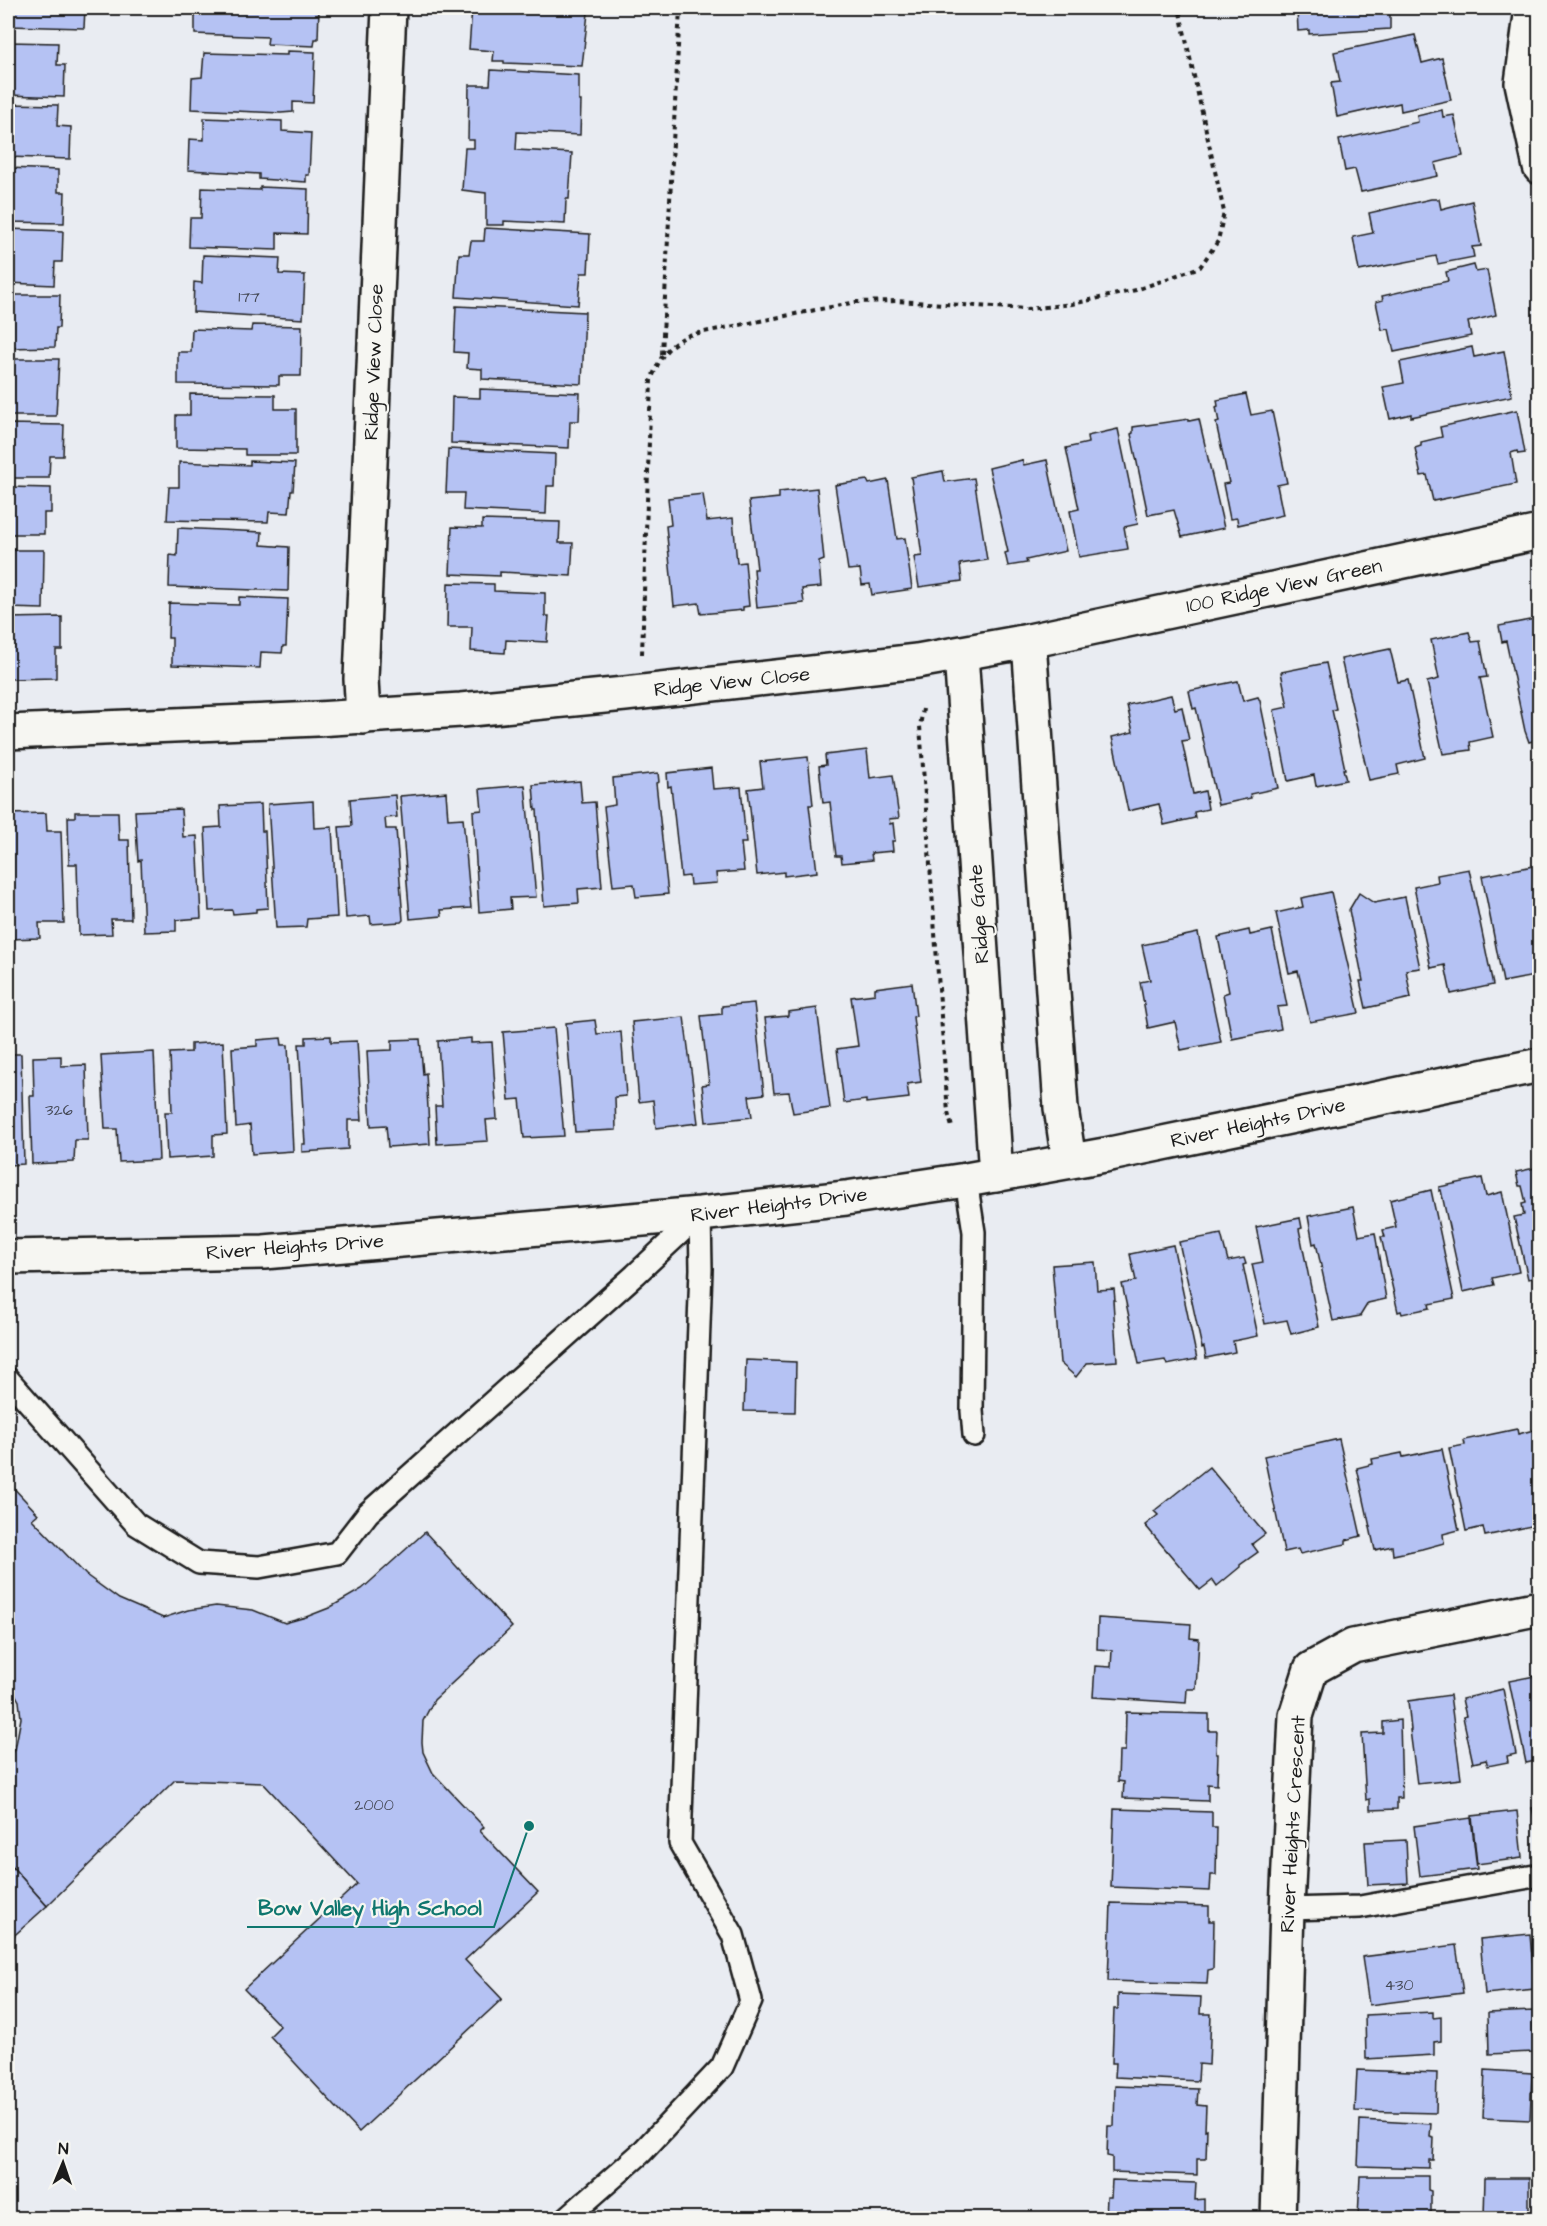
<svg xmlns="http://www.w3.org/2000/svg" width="1547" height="2226" viewBox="0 0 1547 2226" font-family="'Architects Daughter',sans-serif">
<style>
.building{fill:#b5c2f3;stroke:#1c1c1c;stroke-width:1.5}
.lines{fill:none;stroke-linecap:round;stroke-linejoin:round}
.service-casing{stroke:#1c1c1c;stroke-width:26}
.minor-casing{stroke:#1c1c1c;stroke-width:38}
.tertiary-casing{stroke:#1c1c1c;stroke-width:38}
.path{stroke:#1c1c1c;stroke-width:4;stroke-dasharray:4.5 4.5;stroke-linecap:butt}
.service{stroke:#f6f6f2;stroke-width:21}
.minor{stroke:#f6f6f2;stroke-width:33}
.tertiary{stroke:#f6f6f2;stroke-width:33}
.labels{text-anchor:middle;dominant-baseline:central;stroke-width:4.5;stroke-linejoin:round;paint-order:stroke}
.number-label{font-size:16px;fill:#424652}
.street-label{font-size:20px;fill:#1c1c1c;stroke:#f6f6f2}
.leader{fill:none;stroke:#0f766e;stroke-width:2}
.callout-dot{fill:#0f766e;stroke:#f6f6f2;stroke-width:2}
.callout-label{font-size:21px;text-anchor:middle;font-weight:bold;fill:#0f766e;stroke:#f6f6f2;stroke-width:4.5;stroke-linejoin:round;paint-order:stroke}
</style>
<rect width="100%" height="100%" fill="#e9ecf2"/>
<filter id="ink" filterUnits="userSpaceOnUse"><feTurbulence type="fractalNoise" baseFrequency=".0167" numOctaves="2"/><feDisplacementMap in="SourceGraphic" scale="12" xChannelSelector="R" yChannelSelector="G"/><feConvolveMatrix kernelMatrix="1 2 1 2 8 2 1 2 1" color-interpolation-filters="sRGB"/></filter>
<g filter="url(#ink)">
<g class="building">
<path d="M8,8H85L84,28L9,26L8,30Z"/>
<path d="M195,8H319L318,39H315L314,46L267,44L268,37L195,34Z"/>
<path d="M472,8H520V9L588,13L582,66L504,63V61H493L494,51L469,49Z"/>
<path d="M1297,8H1421L1390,9V29L1309,34V30L1298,31Z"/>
<path d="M1415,35L1422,63L1442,58L1451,100L1401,111L1400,103L1337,117L1331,83L1340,82L1334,52Z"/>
<path d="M8,42L58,43L57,65H65L64,97L8,95Z"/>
<path d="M287,51L315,52L313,103L293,102V112L281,113L191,109L192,78L202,77L204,53L287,55Z"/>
<path d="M491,70L579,75V101H581L580,135L517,132L516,150L572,153L569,199H566L565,224L504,221V225H486V193L462,190L465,148H474V140H468L469,85H490Z"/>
<path d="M8,104L58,105L57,126L71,127L70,159L8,157Z"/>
<path d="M1442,110L1443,117L1454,115L1463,156L1435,163L1438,176L1361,192L1355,169L1345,171L1339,140L1418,122L1417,116Z"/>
<path d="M204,118L282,121V131L311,133L309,175H306V182L259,179V174L188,170L189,139L204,140Z"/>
<path d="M8,168L58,170V192H65L64,223L8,222Z"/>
<path d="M260,187L308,189L307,234L277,233V250L189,247L190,218H201L202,188L260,190Z"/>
<path d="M1431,199H1439L1441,209L1472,201L1481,246L1472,247L1474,257L1438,264L1436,256L1359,271L1353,237L1373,233L1369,213Z"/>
<path d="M485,228L590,234L588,273H581L578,305L456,297L459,254H469L471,241H484Z"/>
<path d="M8,229L63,231L62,262H55L54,285L8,283Z"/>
<path d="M203,255L280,258L279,274L305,275L303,319L193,312L194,282L202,283Z"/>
<path d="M1474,265L1476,272L1487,270L1496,315L1468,322L1471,336L1394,352L1389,329L1382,330L1376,302L1383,300L1382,296L1448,281L1446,272Z"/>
<path d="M8,295H60L59,328H56L55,347L8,348Z"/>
<path d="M456,306L585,312L582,384L482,379V369L467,368L468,353L454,352Z"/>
<path d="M252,325L302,326L301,376H279V385L178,384V352H191L192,329L251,331Z"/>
<path d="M1472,347L1474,357L1504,351L1512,396L1411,417V414L1390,419L1383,387L1404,383L1400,362Z"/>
<path d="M8,359H59L56,416H8Z"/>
<path d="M480,389L580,393L579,421H570L569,448L451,443L452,397L480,398Z"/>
<path d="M190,394L275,395V409H296V455H245V449L176,448V415H190Z"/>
<path d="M1246,394L1251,415L1272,411L1287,483L1277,485L1283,515L1238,525L1237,518L1230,519L1223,484L1229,483L1216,423L1219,422L1216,407L1218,406L1217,400Z"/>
<path d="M1517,410L1525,453L1518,454L1517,451L1511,453L1516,484L1433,501L1427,475L1421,476L1415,448L1421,446V442L1442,437L1440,427Z"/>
<path d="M1189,419V421L1199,419L1224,528L1182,537L1174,510L1148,515L1131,434L1133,433V427Z"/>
<path d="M8,424L64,425L63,456H50L49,478H8Z"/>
<path d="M1118,429L1138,524L1124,527L1128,549L1079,557L1070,511L1079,509L1066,448L1088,443L1087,436Z"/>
<path d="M448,449L555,454L554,486H547L546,514L463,510L464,493H446Z"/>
<path d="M1022,460L1024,465L1047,460L1066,551L1026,560L1027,563L1008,566L1005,553L1008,552L989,468Z"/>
<path d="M250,461L295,463L293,491H291L289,513L269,512L268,522L167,520L169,487H179V462L250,465Z"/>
<path d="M943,471L945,482L974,478L987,560L960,564L962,581L919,587L914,557L922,556L911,477Z"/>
<path d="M867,480L869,484L888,480L897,539L905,538L912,589L872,595L870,584L862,585L860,569L848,570L835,485Z"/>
<path d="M8,487L51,488V513H44V534H8Z"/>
<path d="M817,488L824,560L819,562L821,587L802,589L804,603L757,608L754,569H757L749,501L779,498V492Z"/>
<path d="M703,494L707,521L733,518L737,563L745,562L749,606L743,607V610L701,614L699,603L674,606L666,526L671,525L668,498Z"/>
<path d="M482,520L560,522L559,543H573L571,576L500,572V576L450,574L452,527L482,528Z"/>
<path d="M178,528L262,532L261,545L289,547L288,591L169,587L170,555L177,556Z"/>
<path d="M8,550H44L43,609L8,608Z"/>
<path d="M448,583L494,584V591L545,593V616H549L547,642L506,640L505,653L471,651L472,627H447Z"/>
<path d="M239,597L288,599L286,646H283L282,653L261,652L260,668L172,665V638H168L169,603L239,605Z"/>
<path d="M62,617V650H56V678L8,679V618Z"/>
<path d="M1540,618V739L1529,742L1525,731L1506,641L1502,642L1499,626Z"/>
<path d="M1469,632L1472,642L1480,641L1487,677L1480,678L1493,737L1470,742L1471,750L1443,754L1427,682L1439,679L1431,640Z"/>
<path d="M1390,649L1398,682L1408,680L1425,758L1397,765L1399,774L1369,780L1341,659Z"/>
<path d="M1326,663L1336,709L1332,710L1345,769H1343L1346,780L1316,786L1314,775L1288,781L1274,710L1288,707L1281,672Z"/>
<path d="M1238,681L1243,701L1258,697L1260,701L1278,788L1250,794L1251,798L1218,805L1196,708L1193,709L1189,691Z"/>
<path d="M1171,695L1175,709L1182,707L1189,740L1182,741L1193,794L1205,791L1208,809L1194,812L1195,818L1164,825L1159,804L1128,811L1112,737L1133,732L1127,705Z"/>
<path d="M867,750L870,778L893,775L899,818L889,819L890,824L893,823L895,841H892L893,851L871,853L872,860L842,863L841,856H836L830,802L823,803L819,766L826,765L825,755Z"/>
<path d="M808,757L813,805H809L817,872L784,876V872L757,875L748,789L763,787L760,762Z"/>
<path d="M711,768L713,789L741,787L746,843H741L744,871L716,873L717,883L690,885L689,876L681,877L671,786L668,787L667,773Z"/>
<path d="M658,773L659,782L656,783L668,894L636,897L634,884L613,886L604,807L615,805L613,778Z"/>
<path d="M580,781L582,803L595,802L602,887L578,889L579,903L544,906L537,810H535L533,785Z"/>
<path d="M525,785L536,897L510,898L511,909L479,912L473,811L482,810L480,789Z"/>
<path d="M446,792L448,819L463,818L471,908L441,910L442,916L410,919L400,796Z"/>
<path d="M395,795L397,817L385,818L386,829H396L403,920L401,922L371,924L370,916L346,918L339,827L352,826L350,799Z"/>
<path d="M313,801L314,828L332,827L337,917L307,919L306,927L276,928L268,804Z"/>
<path d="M261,804L262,831H265L268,908L256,909V912L233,914L232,910L209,911L205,828L221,827L220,806Z"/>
<path d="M181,809L183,837L197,836L201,918L176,920V931L144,932L141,860L138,861L135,811Z"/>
<path d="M75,812H118L119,840H129L131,919H111L112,934L79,935L77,864H69L68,817H75Z"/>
<path d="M46,813L47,831H61L64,923H39L40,938L8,939V814Z"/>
<path d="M1533,866L1540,895V948L1537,949L1540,975L1503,982L1482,876Z"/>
<path d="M1469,869L1493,985L1451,994L1445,965L1431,968L1414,887L1438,882L1437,875Z"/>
<path d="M1331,892L1359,1013L1310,1022L1298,971L1289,973L1276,913L1303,907L1301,898Z"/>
<path d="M1359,893L1374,903L1405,897L1420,968L1406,970L1411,998L1366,1008L1360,981H1363L1349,910Z"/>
<path d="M1249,930L1250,935L1272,930L1287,1006L1277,1007L1281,1029L1232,1039L1223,994L1229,992L1218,937Z"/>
<path d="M1198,933L1221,1042L1181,1050L1175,1022L1148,1028L1140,982L1150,980L1142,945Z"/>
<path d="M912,983L916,1016L913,1017L921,1082L907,1084L909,1098L866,1103V1100L844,1103L837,1049L858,1046L851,997L875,994V988Z"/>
<path d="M754,1003L764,1094L749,1096L752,1117L706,1122L702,1085L709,1084L701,1016L722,1014V1006Z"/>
<path d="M817,1008L830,1108L793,1113L789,1092L774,1093L765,1018L788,1016V1012Z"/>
<path d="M684,1017L698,1123L656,1128L653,1100L639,1102L632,1022Z"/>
<path d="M595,1020L597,1034L621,1032L626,1096L615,1097L616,1130L575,1132L566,1023Z"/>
<path d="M554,1028L564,1136L524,1138L520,1099L509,1100L503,1032Z"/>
<path d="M331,1036V1042L357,1041L362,1120H348V1149L302,1152V1144H305L299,1044H306V1037Z"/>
<path d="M281,1038L282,1045H288L293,1151L252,1154L250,1125L236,1127L232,1048L257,1046V1040Z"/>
<path d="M471,1038V1043L492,1042L497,1119L486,1120L488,1141L437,1144L435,1106H442L438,1041Z"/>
<path d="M420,1039L423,1074L426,1073L430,1144L388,1147L386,1125L371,1126L367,1051L392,1050V1040Z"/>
<path d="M223,1042L227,1134L213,1135V1156L167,1159L165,1112H172L170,1053L191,1052V1044Z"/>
<path d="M154,1052L159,1160L119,1162L117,1129H105L101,1055Z"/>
<path d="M8,1054H21L24,1164L8,1165Z"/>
<path d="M61,1056V1066L86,1065L88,1140H75L74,1162L32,1164L30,1096H34L33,1057Z"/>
<path d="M1540,1167V1277L1528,1279L1514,1217L1524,1215L1522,1204L1526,1203L1522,1186H1519L1516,1172Z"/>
<path d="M1482,1178L1486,1196L1502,1192L1519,1272L1492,1278L1494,1285L1463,1292L1441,1190L1439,1191V1187Z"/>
<path d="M1431,1190L1454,1299L1429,1304L1430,1308L1402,1314L1401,1311L1398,1312L1381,1237H1385L1383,1230L1396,1227L1390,1200Z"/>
<path d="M1353,1207L1359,1236L1375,1233L1386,1299L1368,1303L1360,1316L1333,1321L1316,1243L1313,1244L1308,1216Z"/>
<path d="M1300,1218L1302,1228L1299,1229L1319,1327L1291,1334L1287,1320L1265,1324L1252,1264L1263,1262L1256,1227Z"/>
<path d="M1221,1234L1228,1261L1244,1258L1246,1264L1243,1265L1258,1336L1233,1341L1235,1352L1206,1358L1204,1347L1202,1348L1179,1242Z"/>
<path d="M1173,1245L1197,1359L1167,1365L1165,1360L1139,1364L1122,1284L1136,1281L1130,1254Z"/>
<path d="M1095,1262L1097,1290L1114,1289L1115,1300H1113L1117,1361L1087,1363L1076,1377L1060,1363L1052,1265Z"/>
<path d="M746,1360L796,1362L795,1412L744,1411Z"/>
<path d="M1517,1429L1518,1434L1534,1430L1540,1459V1516L1534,1517L1536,1525L1485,1536L1483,1527L1466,1531L1449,1448L1465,1445L1464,1440Z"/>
<path d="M1339,1439L1361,1536L1346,1540V1544L1300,1554L1298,1549L1284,1552L1264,1456Z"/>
<path d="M1442,1449L1459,1530L1443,1534L1444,1543L1422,1549L1393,1555L1392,1546L1375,1550L1357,1468L1373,1464L1372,1459L1402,1453L1403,1457Z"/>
<path d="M1209,1467L1265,1534L1252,1544L1258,1552L1240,1565V1567L1217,1586L1213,1580L1200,1590L1145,1525L1158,1515L1154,1511Z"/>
<path d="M8,1482L38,1514L32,1519L86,1575L119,1599L163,1618L188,1610L216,1606L253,1610L285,1623L306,1617L329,1608L362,1589L425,1532L512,1627L434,1700L423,1721L422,1742L423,1752L433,1773L484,1827L480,1831L538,1892L465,1960L502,1999L359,2132L270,2036L280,2026L244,1989L357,1884L263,1783L175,1780L47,1906L8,1862V1756L15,1750L21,1718L19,1701L8,1681Z"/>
<path d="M1098,1618L1191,1624L1190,1638L1199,1639L1196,1689H1187L1186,1703L1093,1697L1095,1666L1111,1667L1112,1650L1097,1649Z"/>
<path d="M1540,1675V1760L1526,1763L1509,1681Z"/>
<path d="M1503,1689L1516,1754L1507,1756L1508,1762L1488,1766L1486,1760L1473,1763L1463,1717L1466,1716L1462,1699Z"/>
<path d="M1450,1695L1461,1779L1417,1784L1410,1730H1411L1408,1701Z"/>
<path d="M1126,1712L1209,1714V1731H1217L1216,1754H1218L1217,1785L1208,1784V1801L1123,1798L1124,1782L1118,1781L1119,1751H1125Z"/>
<path d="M1400,1720L1402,1798H1397V1809L1370,1810V1799L1366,1800L1362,1734L1383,1733V1722Z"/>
<path d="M1540,1806V1840L1532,1808Z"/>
<path d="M1114,1809L1212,1812V1827H1217L1216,1875H1211L1210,1891L1111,1887Z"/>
<path d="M1517,1811L1522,1858L1477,1864L1472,1816Z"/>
<path d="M1471,1818L1477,1869L1420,1876L1414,1826Z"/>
<path d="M1406,1840L1408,1883L1368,1885L1365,1842Z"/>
<path d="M8,1862L47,1906L8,1941Z"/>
<path d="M1111,1903L1209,1906V1921H1214L1213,1969L1208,1970L1207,1984L1108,1981Z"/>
<path d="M1530,1934L1535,1989L1485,1994L1480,1939Z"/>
<path d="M1456,1945L1463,1993L1369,2005L1362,1957Z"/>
<path d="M1118,1994L1201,1997L1200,2014H1211L1209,2065L1199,2064L1198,2081L1115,2077L1116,2063H1112L1114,2009H1118Z"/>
<path d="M1533,2011L1534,2052L1489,2054L1488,2013Z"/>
<path d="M1433,2012V2018L1441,2017V2041L1434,2042V2055L1366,2059L1365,2015Z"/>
<path d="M1357,2070L1437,2073L1436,2113L1355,2111Z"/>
<path d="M1485,2070L1532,2073L1530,2120L1483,2118Z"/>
<path d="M1115,2086L1198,2089L1197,2105L1206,2106L1205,2130L1207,2129L1206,2159H1197V2175L1112,2172V2157L1107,2156L1108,2126H1114Z"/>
<path d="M1360,2120L1431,2124L1430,2137L1434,2138L1433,2160H1429V2168L1358,2166Z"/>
<path d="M1360,2176H1428V2190L1431,2191V2216H1428V2218H1358Z"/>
<path d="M1485,2178H1529V2218H1484Z"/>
<path d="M1112,2180L1196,2183L1195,2200L1204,2199V2218H1106L1107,2197H1111Z"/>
</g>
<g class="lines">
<defs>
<g id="service">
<path d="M966,1180L974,1232L972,1411L974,1435"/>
<path d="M8,1379L136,1524L199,1563L259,1567L337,1553L368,1513L635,1275L700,1214"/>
<path d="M1287,1909L1360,1907L1540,1875"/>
<path d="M567,2218L641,2153L722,2067L751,2001L733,1935L680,1843L701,1269L700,1214"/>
</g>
<g id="minor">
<path d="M1532,8L1522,83L1540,167"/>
<path d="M1029,641L1061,1108L1069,1161"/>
<path d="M961,654L996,1175"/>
<path d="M363,717L361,679L389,8"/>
<path d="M8,732L317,719L461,710L625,694L917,661L1029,641L1540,532"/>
<path d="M1278,2218L1287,1909L1296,1716L1311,1669L1353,1646L1540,1608"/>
</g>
<path id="tertiary" d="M8,1257L264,1252L700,1214L846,1198L966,1180L1105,1155L1540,1065"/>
</defs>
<use href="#service" class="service-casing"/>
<use href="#minor" class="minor-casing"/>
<use href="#tertiary" class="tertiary-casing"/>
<g class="path">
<path d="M662,354L680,8"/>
<path d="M642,654L651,380C661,356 665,347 689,335L856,302L896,301L1027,309L1072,304L1136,290L1200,267L1218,241L1224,212L1179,8"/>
<path d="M923,709L920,726L948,1113L952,1127"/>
</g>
<use href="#service" class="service"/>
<use href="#minor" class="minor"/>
<use href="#tertiary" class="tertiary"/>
</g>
</g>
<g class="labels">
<g class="number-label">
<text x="249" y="297">177</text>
<text x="59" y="1110">326</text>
<text x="374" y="1805">2000</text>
<text x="1399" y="1985">430</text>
</g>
<g class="street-label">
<text transform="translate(374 362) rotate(-88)">Ridge View Close</text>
<text transform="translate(1284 586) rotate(-12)">100 Ridge View Green</text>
<text transform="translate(732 682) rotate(-6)">Ridge View Close</text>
<text transform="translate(979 914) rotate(-94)">Ridge Gate</text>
<text transform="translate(1258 1123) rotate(-12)">River Heights Drive</text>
<text transform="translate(779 1205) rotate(-7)">River Heights Drive</text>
<text transform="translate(295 1247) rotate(-4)">River Heights Drive</text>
<text transform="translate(1293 1824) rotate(-87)">River Heights Crescent</text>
</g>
</g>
<path class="leader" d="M529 1826L494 1927H247"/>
<circle class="callout-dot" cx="529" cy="1826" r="6"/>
<g class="callout-label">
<text x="370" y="1915">Bow Valley High School</text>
</g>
<rect width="1547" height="2226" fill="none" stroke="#f6f6f2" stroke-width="30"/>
<rect x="15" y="15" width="1517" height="2196" fill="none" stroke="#1c1c1c" stroke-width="2" filter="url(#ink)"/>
<g transform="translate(63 2163) rotate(2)" stroke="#f6f6f2" stroke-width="4.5" paint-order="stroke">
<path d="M0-4.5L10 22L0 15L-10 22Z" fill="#1c1c1c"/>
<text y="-9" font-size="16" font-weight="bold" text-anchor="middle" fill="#1c1c1c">N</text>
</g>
</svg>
